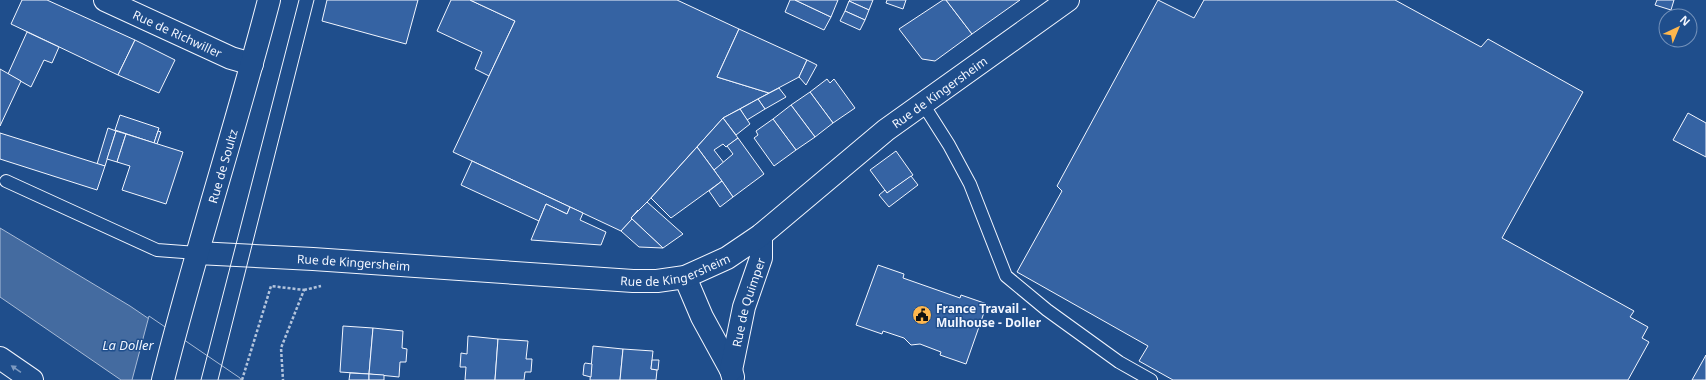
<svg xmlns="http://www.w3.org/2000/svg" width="1706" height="380" viewBox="0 0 1706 380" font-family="'Noto Sans',sans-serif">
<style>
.water{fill:#446ba0;stroke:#a8bbd7}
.pier{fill:#1f4e8c;stroke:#a8bbd7}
.building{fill:#3563a3;stroke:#f2f6ff}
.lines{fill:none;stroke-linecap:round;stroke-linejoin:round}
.service-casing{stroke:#f2f6ff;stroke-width:14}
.minor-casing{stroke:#f2f6ff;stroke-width:24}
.secondary-casing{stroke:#f2f6ff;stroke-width:24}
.motorway-casing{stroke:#f2f6ff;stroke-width:24}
.path{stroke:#b3c4dc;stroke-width:2.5;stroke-dasharray:3 2;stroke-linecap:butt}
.service{stroke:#1f4e8c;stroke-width:12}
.minor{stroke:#1f4e8c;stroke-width:22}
.secondary{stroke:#1f4e8c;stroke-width:22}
.motorway{stroke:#1f4e8c;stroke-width:22}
.tram{stroke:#f2f6ff;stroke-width:1}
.oneway{fill:#7e9ac0}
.labels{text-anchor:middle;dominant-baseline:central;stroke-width:3;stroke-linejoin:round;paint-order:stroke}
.street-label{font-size:12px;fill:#f2f6ff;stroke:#1f4e8c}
.poi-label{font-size:12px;font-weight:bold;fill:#f2f6ff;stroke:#1f4e8c;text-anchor:start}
.water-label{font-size:13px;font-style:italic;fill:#f2f6ff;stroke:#1f4e8c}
</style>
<rect width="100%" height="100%" fill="#1f4e8c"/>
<path class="water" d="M0,228L130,306L239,380H121L0,297Z"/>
<path class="pier" d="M149,316L240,378L241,380H132Z"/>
<g class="building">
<path d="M22,0H47L135,40L118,75L11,24Z"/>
<path d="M327,0H418L406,44L322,21Z"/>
<path d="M451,0H470L515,21L489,76L475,69L482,52L437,31Z"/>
<path d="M470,0H677L739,29L717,77L769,93L723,118L639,211L638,210L631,218L632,219L621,231L453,152L515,21Z"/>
<path d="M790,0H795L831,17L824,30L785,12Z"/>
<path d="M795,0H838L831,17Z"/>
<path d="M850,0H873L869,10L849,1Z"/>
<path d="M887,0H906L903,9L886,3Z"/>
<path d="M943,0H946L972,34L935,61L922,59L899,29Z"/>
<path d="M946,0H1020L972,34Z"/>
<path d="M1158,0L1194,18L1204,0H1395L1481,47L1488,39L1583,92L1502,238L1634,311L1630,317L1648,327L1642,338L1649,342L1628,380H1173L1139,361L1148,346L1017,272L1062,191L1057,186Z"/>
<path d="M1657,0H1674L1671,10L1655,5Z"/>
<path d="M849,1L869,10L865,20L845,11Z"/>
<path d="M845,11L865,20L860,30L840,21Z"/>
<path d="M739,29L807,60L799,77L769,93L717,77Z"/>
<path d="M27,32L59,47L52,63L44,60L31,87L8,74Z"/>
<path d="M135,40L175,60L159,93L118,75Z"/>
<path d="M807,60L817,65L806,85L799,77Z"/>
<path d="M0,69L21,81L0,126Z"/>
<path d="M827,79L830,83L834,79L855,108L833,123L810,92Z"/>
<path d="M779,88L786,97L765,109L758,99Z"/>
<path d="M810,92L833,123L815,137L791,105Z"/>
<path d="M758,99L765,109L747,120L740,109Z"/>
<path d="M791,105L815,137L796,150L773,119Z"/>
<path d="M740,109L750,124L736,135L723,118Z"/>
<path d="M1688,113L1706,123V157L1673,140Z"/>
<path d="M120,115L159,128L154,143L115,130Z"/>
<path d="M723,118L738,138L726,147L723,144L714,150L724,163L714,170L697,147Z"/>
<path d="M773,119L796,150L774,166L754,138L758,135L756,131Z"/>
<path d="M108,128L116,131L105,166L97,164Z"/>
<path d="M116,131L126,134L117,162L107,159Z"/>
<path d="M158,131L161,132L157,144L154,143Z"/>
<path d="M0,133L105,166L97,190L0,159Z"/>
<path d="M126,134L183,152L166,204L122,190L130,166L117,162Z"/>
<path d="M738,138L764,174L733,197L714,170L733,154L727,146Z"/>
<path d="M697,147L722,181L671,218L651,198Z"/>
<path d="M896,151L913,175L887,193L870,170Z"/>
<path d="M472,161L570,207L567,214L546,204L539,221L461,185Z"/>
<path d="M911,176L918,185L889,207L879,195L885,190L887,193Z"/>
<path d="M722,181L733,197L720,207L709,191Z"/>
<path d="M647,202L683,234L663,248L631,218Z"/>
<path d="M546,204L567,214L570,207L583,213L580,220L606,232L601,245L531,240Z"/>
<path d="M632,219L663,248L639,247L621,231Z"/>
<path d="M878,265L904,274L903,278L960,298L961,295L987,304L966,364L940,355L941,352L920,344L911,345L904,338L883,331L882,334L856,325Z"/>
<path d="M343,326L373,328L369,374L340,372Z"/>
<path d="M373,328L403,331L402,348L407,349L406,362H400L399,377L369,374Z"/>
<path d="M468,336L498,339L495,380H465L466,367H460L461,353L467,354Z"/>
<path d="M498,339L528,341L526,359H532L531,372H525L524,380H495Z"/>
<path d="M593,346L623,349L620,380H590Z"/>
<path d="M623,349L653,351L651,369L657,370L656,380H620Z"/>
<path d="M1706,355V380H1692Z"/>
<path d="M652,360H659L658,370L651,369Z"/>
<path d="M585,363L592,364L591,377L583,375L584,365Z"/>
<path d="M350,373L369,374V380H349Z"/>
<path d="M369,374L384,375V380H369Z"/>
</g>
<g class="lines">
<defs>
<g id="service">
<path d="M923,104L949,145L970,184L1006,276L1047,310L1119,362L1151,380"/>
<path d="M6,181L157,250L197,253"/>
</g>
<g id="minor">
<path id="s1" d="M105,0L231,58L252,64"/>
<path d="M685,277L702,317L731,370L733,377"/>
<path id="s2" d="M731,370L744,307L761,258V235"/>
</g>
<g id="secondary">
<path id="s3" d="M197,253L313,259L633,281H657L685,277L727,258L761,235L886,130L1068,0"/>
<path id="s4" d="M163,380C195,252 236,127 269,0"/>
</g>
<path id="motorway" d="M0,358L32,380"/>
</defs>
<use href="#service" class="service-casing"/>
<use href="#minor" class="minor-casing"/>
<use href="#secondary" class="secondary-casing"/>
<use href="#motorway" class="motorway-casing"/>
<g class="path">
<path d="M304,290L321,286"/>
<path d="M242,380L271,286L304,290L281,348L283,380"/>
</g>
<use href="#service" class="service"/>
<use href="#minor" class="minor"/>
<use href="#secondary" class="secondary"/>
<use href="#motorway" class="motorway"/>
<g class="tram">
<path d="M201,380L299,0"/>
<path d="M218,380L314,0"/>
</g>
</g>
<defs><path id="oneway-solid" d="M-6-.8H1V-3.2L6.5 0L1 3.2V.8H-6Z"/></defs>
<use class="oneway" href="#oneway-solid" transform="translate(16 369) rotate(-146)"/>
<defs>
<symbol id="civic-disc" viewBox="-11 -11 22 22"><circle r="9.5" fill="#ffb74d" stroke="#1f4e8c"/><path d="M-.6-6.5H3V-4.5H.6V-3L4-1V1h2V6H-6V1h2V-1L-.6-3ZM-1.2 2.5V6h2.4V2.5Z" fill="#111"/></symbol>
</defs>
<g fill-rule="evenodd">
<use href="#civic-disc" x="911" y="304" width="22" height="22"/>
</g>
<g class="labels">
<g class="street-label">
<text stroke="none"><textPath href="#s1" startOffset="80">Rue de Richwiller</textPath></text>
<text stroke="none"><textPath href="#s3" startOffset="805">Rue de Kingersheim</textPath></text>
<text stroke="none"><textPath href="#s4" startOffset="222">Rue de Soultz</textPath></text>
<text stroke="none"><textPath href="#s3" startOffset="157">Rue de Kingersheim</textPath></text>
<text stroke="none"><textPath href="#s3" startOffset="481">Rue de Kingersheim</textPath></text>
<text stroke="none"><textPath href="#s2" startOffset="70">Rue de Quimper</textPath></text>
</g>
<g class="poi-label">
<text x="936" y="308">France Travail -<tspan x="936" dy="14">Mulhouse - Doller</tspan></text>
</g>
<g class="water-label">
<text x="128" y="345">La Doller</text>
</g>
</g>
<g transform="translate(1678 28) rotate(44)"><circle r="19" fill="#1f4e8c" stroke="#7391ba"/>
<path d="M0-3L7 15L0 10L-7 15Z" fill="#ffb74d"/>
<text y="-6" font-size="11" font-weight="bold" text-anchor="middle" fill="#f2f6ff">N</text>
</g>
</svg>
